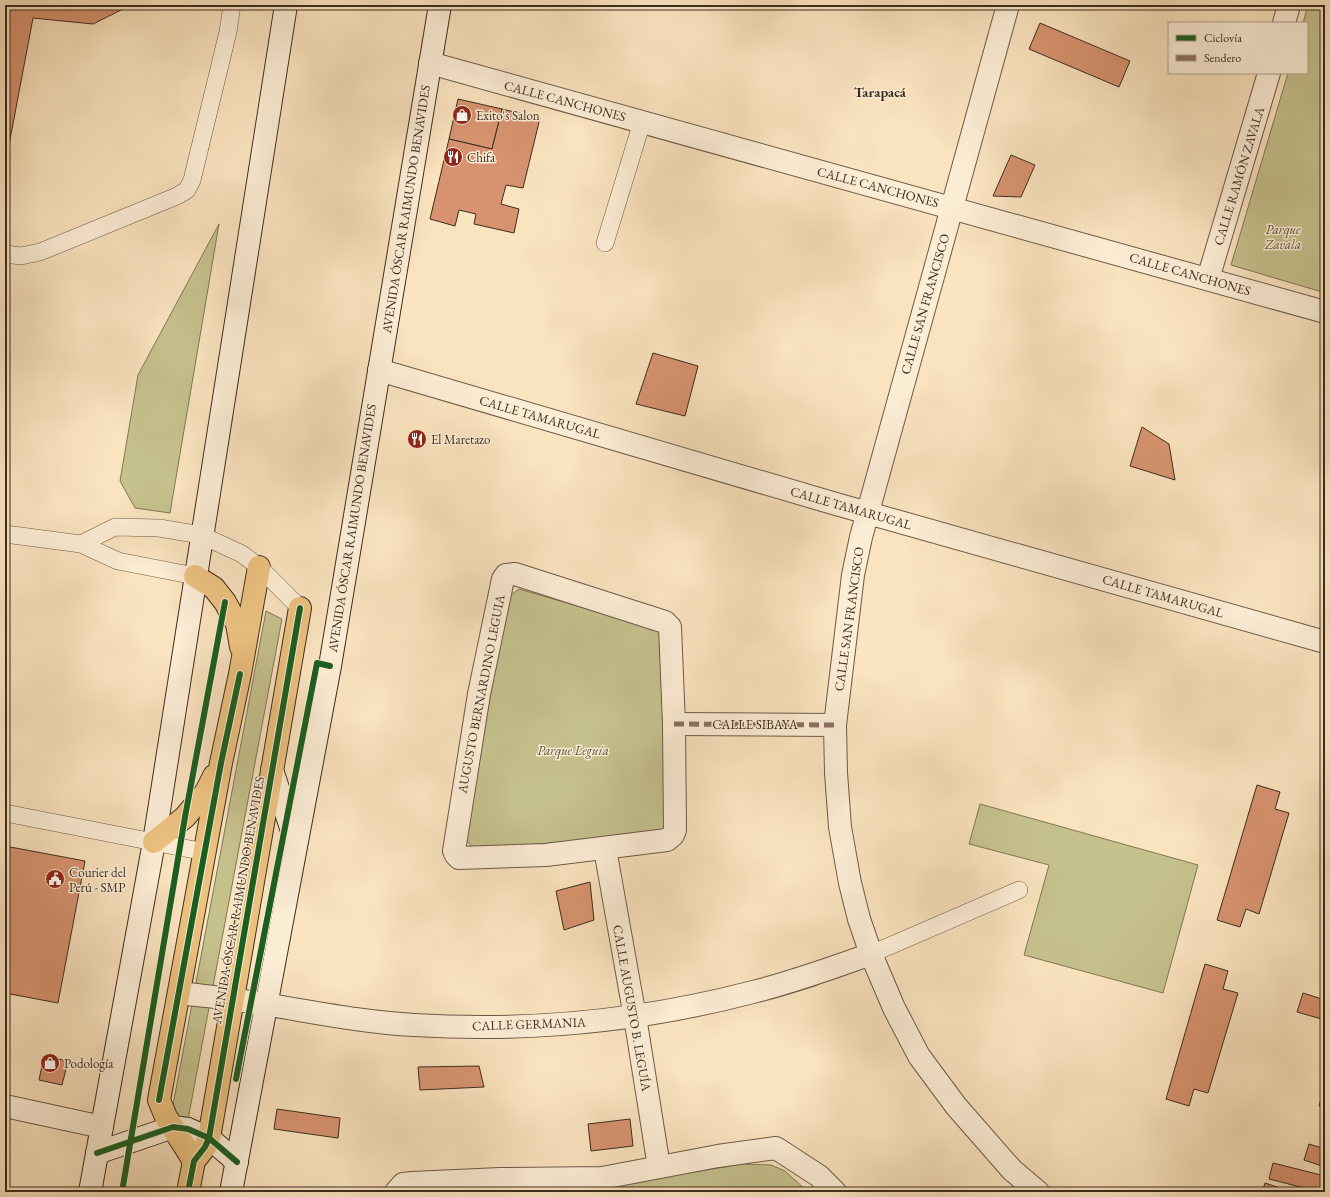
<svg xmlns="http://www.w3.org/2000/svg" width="1330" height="1197" viewBox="0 0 1330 1197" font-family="'EB Garamond',serif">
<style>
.green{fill:#c5c18d;stroke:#807756}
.building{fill:#d79370;stroke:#3c2d20}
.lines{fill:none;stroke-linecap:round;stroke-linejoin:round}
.service-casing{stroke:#6c5a48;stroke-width:18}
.pedestrian-casing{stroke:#6c5a48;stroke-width:24}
.minor-casing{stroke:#6c5a48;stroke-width:24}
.secondary-casing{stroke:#3c2d20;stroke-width:24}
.primary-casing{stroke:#3c2d20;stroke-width:24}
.service{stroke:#fcedd5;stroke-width:17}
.pedestrian{stroke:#fcedd5;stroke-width:22}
.minor{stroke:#fcedd5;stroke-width:22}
.secondary{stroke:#fcedd5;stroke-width:22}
.primary{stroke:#edc280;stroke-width:22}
.quiet{stroke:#8d6e63;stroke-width:5;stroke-dasharray:10 5;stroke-linecap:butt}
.cycleway-casing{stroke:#fcedd5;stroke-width:8}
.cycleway{stroke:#1b5e20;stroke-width:6}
.labels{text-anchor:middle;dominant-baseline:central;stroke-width:3;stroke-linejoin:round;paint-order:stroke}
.street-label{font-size:13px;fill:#3c2d20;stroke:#fcedd5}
.poi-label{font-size:13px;fill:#3c2d20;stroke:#fcedd5;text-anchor:start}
.park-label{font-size:13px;font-style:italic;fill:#5e523b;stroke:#fcedd5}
.neighbourhood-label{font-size:14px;font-weight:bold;fill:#3c2d20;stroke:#fcedd5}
</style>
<rect width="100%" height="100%" fill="#fae3bf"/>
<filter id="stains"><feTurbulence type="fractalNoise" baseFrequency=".005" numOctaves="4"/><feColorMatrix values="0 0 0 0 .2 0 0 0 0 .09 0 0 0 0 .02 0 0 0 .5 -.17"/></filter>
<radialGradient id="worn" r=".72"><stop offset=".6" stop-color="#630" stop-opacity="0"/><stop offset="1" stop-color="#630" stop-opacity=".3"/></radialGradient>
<g class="green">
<path d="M1308,5H1325V282L1322,292L1231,265L1288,73H1307V23H1303Z"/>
<path d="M219,224L170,513L135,508L120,481L138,375Z"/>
<path d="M519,589L656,629L663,633L664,829L571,841L474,850L465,838L508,597Z"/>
<path d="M266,611L282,619L187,1125L170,1121Z"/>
<path d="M980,804L1198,865L1163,993L1024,955L1049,865L969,844Z"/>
<path d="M743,1164L771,1165L785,1171L808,1192H417L530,1189L614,1185Z"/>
</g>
<g class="building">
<path d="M5,5H126L123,9L93,24L33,18L5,166Z"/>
<path d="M1040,23L1130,61L1119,87L1029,49Z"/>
<path d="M458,99L502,109L492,149L449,139Z"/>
<path d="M502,109L540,118L523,188L506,185L501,204L519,209L514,233L474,224L476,214L459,210L455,226L430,219L449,139L492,149Z"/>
<path d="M1011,155L1035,165L1021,197L993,196Z"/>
<path d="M653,353L698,366L685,416L636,404Z"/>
<path d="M1142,427L1169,444L1175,480L1130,466Z"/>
<path d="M1257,785L1280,792L1275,809L1289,813L1259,914L1246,909L1240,927L1217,920Z"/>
<path d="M5,846L85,861L58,1003L5,993Z"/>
<path d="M590,882L594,920L564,930L556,891Z"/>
<path d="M1205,964L1228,971L1223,989L1238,993L1208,1093L1194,1089L1189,1106L1166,1099Z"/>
<path d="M1303,993L1325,1000V1020L1297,1012Z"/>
<path d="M44,1056L68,1061L62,1085L39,1080Z"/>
<path d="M479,1066L484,1087L420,1090L418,1067Z"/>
<path d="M1324,1088H1325V1108L1319,1106Z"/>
<path d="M277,1109L340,1118L338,1138L274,1129Z"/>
<path d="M630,1119L633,1146L591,1151L588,1124Z"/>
<path d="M1309,1144L1325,1149V1167L1304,1160Z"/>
<path d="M1273,1163L1325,1176V1192H1320L1269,1179Z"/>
<path d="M1265,1183L1292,1192H1262Z"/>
</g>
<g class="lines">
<defs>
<g id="service">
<path d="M605,243L642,122"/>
<path d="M5,254L21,256L40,252L177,196L187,190L192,180L228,32L232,5"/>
<path d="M5,534L81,544L118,561L195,576"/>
<path d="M81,544L115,527L159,528L201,535L242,554L259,567L300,608"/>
<path d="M5,813L205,852"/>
<path d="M871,954L1019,890"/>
</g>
<path id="pedestrian" d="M674,724L835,725"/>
<g id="minor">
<path d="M1008,5L861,537L853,575L835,725L836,773L840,827L850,883L859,919L871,954L894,1008L919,1056L956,1106L1012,1170L1038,1192"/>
<path d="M1284,23L1289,5"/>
<path d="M430,63L1325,312"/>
<path d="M1208,279L1269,73"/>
<path d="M379,370L836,504L1325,642"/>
<path d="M515,574L665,622L670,627L674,724L675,830L673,835L667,840L546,855L459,858L456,855L454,851L479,694L503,579L506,575Z"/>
<path d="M605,849L635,1017L659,1167"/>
<path d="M180,993C203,996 227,998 250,1002C305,1010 358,1022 414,1025C528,1032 642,1021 753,992C793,982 832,968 871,954"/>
<path d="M5,1106L102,1127"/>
<path d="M396,1192L403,1184L412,1183L500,1179L602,1178L718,1156L776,1148L819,1176L835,1192"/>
</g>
<g id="secondary">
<path d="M272,770L296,843"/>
<path d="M97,1153L173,1127L188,1129L209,1138L237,1162"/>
<path d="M90,1192L154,842L286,5"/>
<path d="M231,1192L330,666L440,5"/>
</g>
<g id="primary">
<path d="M195,576L214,588L225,602L237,624L241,647"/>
<path d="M154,842L185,817L206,792L214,776"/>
<path d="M194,1161L166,1117L159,1100L221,763L240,674L259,567"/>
<path d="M188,1192L194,1161L205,1147L209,1138L300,608"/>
</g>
</defs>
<use href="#service" class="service-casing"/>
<use href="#pedestrian" class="pedestrian-casing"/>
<use href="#minor" class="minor-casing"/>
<use href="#secondary" class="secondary-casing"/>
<use href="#primary" class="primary-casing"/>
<use href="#service" class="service"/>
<use href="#pedestrian" class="pedestrian"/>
<use href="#minor" class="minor"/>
<use href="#secondary" class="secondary"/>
<use href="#primary" class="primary"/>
<path class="quiet" d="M674,724L835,725"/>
<defs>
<g id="cycleway">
<path d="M236,1079L317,663L330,666"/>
<path d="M159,1100L221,763L240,674"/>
<path d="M97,1153L173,1127L188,1129L209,1138L237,1162"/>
<path d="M122,1192L185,817L225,602"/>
<path d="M188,1192L194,1161L205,1147L209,1138L300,608"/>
</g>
</defs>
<use href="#cycleway" class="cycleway-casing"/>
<use href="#cycleway" class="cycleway"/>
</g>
<defs>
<symbol id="shop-disc" viewBox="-11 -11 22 22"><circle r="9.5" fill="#8f2418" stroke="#fcedd5"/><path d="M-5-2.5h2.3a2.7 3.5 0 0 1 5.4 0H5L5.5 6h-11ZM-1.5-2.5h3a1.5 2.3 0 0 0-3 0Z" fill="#fff"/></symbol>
<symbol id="restaurant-disc" viewBox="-11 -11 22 22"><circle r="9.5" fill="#8f2418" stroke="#fcedd5"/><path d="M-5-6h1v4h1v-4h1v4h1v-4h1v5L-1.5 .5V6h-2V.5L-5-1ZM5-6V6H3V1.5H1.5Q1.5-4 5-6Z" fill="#fff"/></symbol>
<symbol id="civic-disc" viewBox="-11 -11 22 22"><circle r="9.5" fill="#8f2418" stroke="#fcedd5"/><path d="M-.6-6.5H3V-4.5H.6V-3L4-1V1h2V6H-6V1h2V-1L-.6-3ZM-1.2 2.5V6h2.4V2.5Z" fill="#fff"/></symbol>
</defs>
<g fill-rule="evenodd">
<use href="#shop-disc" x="451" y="104" width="22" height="22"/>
<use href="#restaurant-disc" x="442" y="146" width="22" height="22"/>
<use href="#restaurant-disc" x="406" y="428" width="22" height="22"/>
<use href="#civic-disc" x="44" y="868" width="22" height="22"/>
<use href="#shop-disc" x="39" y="1052" width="22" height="22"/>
</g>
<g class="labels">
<g class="street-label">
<text transform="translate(565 101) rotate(15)">CALLE CANCHONES</text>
<text transform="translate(1239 176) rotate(-73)">CALLE RAMÓN ZAVALA</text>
<text transform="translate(878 187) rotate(15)">CALLE CANCHONES</text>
<text transform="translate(406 209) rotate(-81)">AVENIDA ÓSCAR RAIMUNDO BENAVIDES</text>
<text transform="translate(1190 274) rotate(16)">CALLE CANCHONES</text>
<text transform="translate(925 304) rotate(-74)">CALLE SAN FRANCISCO</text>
<text transform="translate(540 417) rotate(16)">CALLE TAMARUGAL</text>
<text transform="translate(851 508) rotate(16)">CALLE TAMARUGAL</text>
<text transform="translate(352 528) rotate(-81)">AVENIDA ÓSCAR RAIMUNDO BENAVIDES</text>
<text transform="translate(1163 596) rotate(16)">CALLE TAMARUGAL</text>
<text transform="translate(849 619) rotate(-82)">CALLE SAN FRANCISCO</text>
<text transform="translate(481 694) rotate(-79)">AUGUSTO BERNARDINO LEGUIA</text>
<text x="755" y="724">CALLE SIBAYA</text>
<text transform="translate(238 900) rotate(-80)">AVENIDA ÓSCAR RAIMUNDO BENAVIDES</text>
<text transform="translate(632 1008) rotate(80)">CALLE AUGUSTO B. LEGUÍA</text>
<text transform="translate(529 1024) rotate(-2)">CALLE GERMANIA</text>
</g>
<g class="poi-label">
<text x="476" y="115">Exito's Salon</text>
<text x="467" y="157">Chifa</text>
<text x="431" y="439">El Maretazo</text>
<text x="69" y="872">Courier del<tspan x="69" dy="15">Perú - SMP</tspan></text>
<text x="64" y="1063">Podología</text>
</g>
<g class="park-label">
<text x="1283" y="229">Parque<tspan x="1283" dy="15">Zavala</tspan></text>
<text x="573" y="750">Parque Leguía</text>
</g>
<g class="neighbourhood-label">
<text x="880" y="92">Tarapacá</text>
</g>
</g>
<rect width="1330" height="1197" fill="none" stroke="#fae3bf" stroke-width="20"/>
<rect x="6" y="6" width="1318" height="1185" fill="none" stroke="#3c2d20" stroke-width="2"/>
<rect x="10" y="10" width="1310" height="1177" fill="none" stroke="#3c2d20"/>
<rect x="1168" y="22" width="140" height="52" fill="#fcedd5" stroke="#afa08d"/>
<rect x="1176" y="35" width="20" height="6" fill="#1b5e20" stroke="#afa08d"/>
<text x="1204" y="42" font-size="12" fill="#3c2d20">Ciclovía</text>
<rect x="1176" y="55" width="20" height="6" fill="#8d6e63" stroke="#afa08d"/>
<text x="1204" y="62" font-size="12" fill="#3c2d20">Sendero</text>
<rect width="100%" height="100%" filter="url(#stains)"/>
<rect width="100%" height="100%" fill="url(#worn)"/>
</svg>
